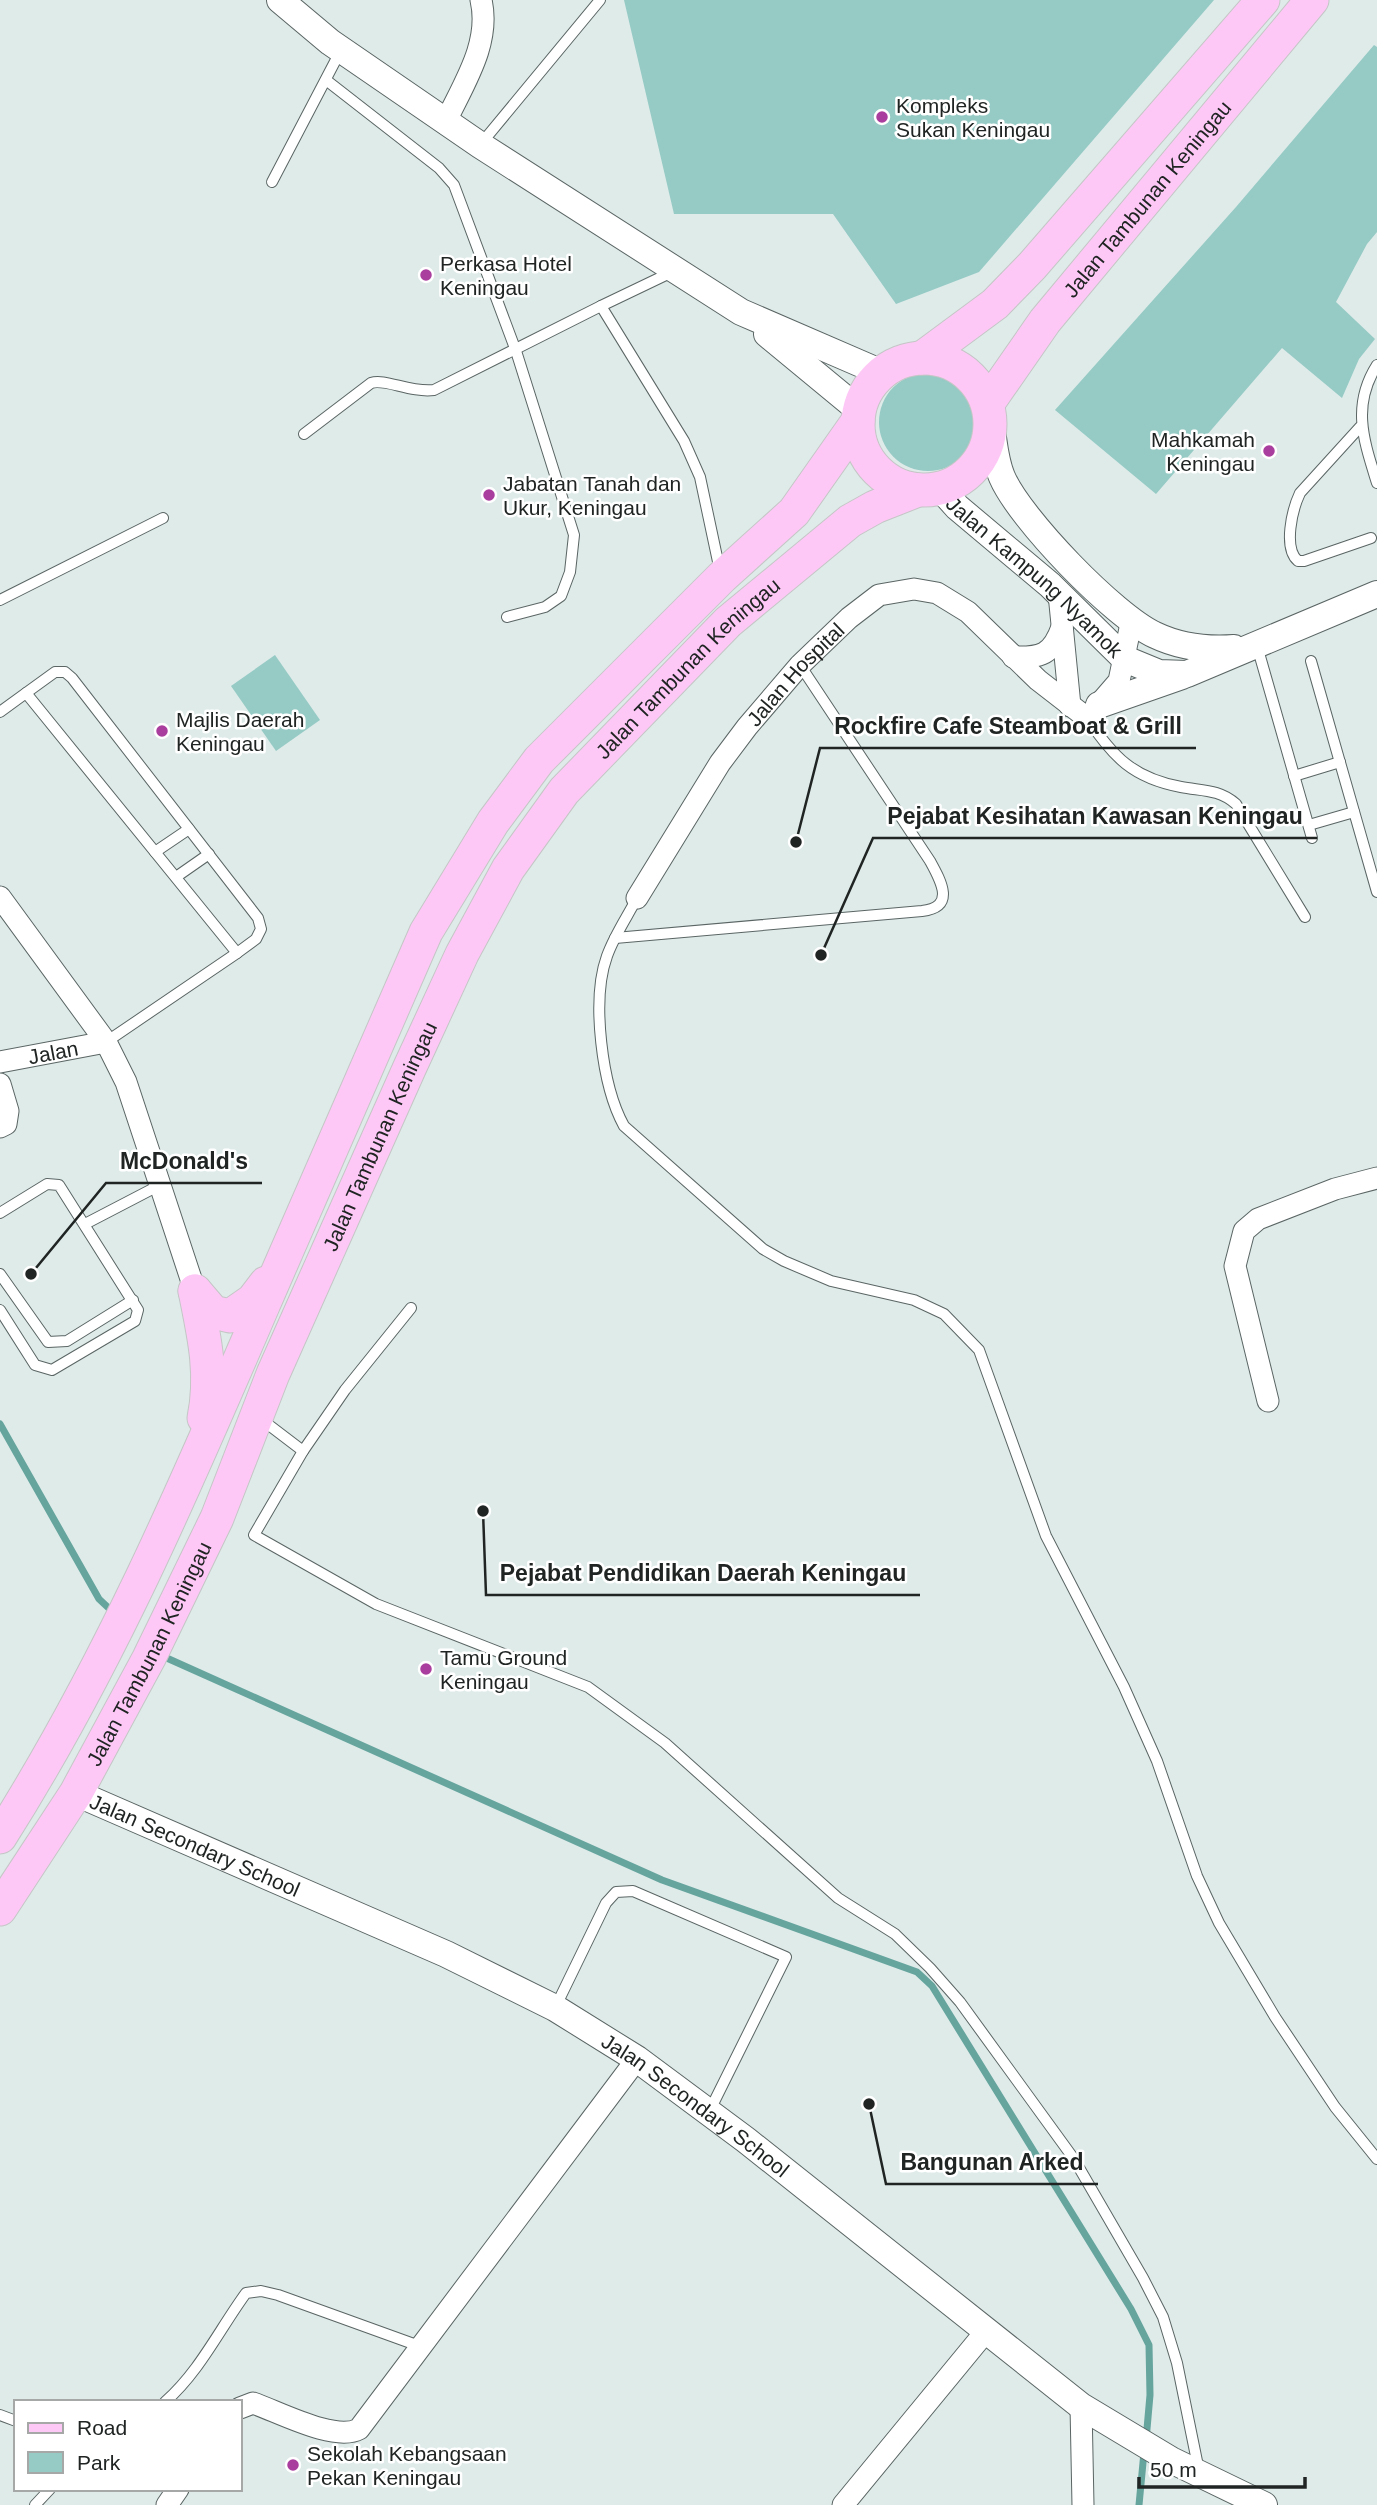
<svg xmlns="http://www.w3.org/2000/svg" width="1377" height="2505" viewBox="0 0 1377 2505" font-family="Helvetica,sans-serif">
<style>
.green{fill:#96cac5}
.lines{fill:none;stroke-linecap:round;stroke-linejoin:round}
.stream{stroke:#66a49e;stroke-width:7}
.service-casing{stroke:#5a6564;stroke-width:12}
.minor-casing{stroke:#5a6564;stroke-width:23}
.tertiary-casing{stroke:#5a6564;stroke-width:28}
.primary-casing{stroke:#c5c6c6;stroke-width:35}
.service{stroke:#fff;stroke-width:10}
.minor{stroke:#fff;stroke-width:21}
.tertiary{stroke:#fff;stroke-width:26}
.primary{stroke:#fec8f6;stroke-width:33}
.poi-dot{fill:#aa3e9e;stroke:#fff;stroke-width:2.5}
.labels{text-anchor:middle;dominant-baseline:central;stroke-width:5;stroke-linejoin:round;paint-order:stroke}
.poi-label{font-size:21px;fill:#202524;stroke:#fff;text-anchor:start}
.street-label{font-size:21px;fill:#202524;stroke:#fff}
.leader{fill:none;stroke:#202524;stroke-width:2.5}
.callout-dot{fill:#202524;stroke:#fff;stroke-width:2.5}
.callout-label{font-size:23px;text-anchor:middle;font-weight:bold;fill:#202524;stroke:#fff;stroke-width:5;stroke-linejoin:round;paint-order:stroke}
</style>
<rect width="100%" height="100%" fill="#deebe9"/>
<g class="green">
<path d="M624,0H1214L979,272L896,304L833,214H674Z"/>
<path d="M1374,45L1377,47V232L1367,244L1336,302L1375,339L1359,359L1342,398L1282,348L1156,494L1055,410L1236,207Z"/>
<circle cx="928" cy="422" r="49"/>
<path d="M275,655L320,720L276,751L231,686Z"/>
</g>
<g class="lines">
<g class="stream">
<path d="M0,1424L99,1599L115,1614"/>
<path d="M160,1655L662,1880L917,1972L932,1986L1131,2309L1149,2345L1150,2395L1146,2440"/>
<path d="M1139,2505L1144,2452"/>
</g>
<defs>
<g id="service">
<path d="M326,80L439,168L454,185L516,351L574,535L570,572L561,596L545,607L507,617"/>
<path d="M480,145L600,0"/>
<path d="M272,182L341,50"/>
<path d="M672,272L601,306L684,441L700,477L720,571"/>
<path d="M1377,365C1351,406 1364,441 1377,483"/>
<path d="M1360,427L1300,493C1292,510 1283,548 1298,561H1304L1371,538"/>
<path d="M304,434L371,383C385,378 410,393 434,390L601,306"/>
<path d="M0,600L163,518"/>
<path d="M1257,646L1312,838"/>
<path d="M1311,661L1377,892"/>
<path d="M26,693L55,672H65L72,678L258,918L261,929L256,939L237,953"/>
<path d="M0,712L26,693L237,953L106,1042"/>
<path d="M1087,718C1113,757 1133,778 1181,787C1202,791 1219,789 1236,804L1305,917"/>
<path d="M1294,776L1340,762"/>
<path d="M1309,825L1354,812"/>
<path d="M155,852L189,829"/>
<path d="M176,877L209,854"/>
<path d="M637,898C627,917 614,936 607,956C591,1000 602,1086 624,1126L763,1249L784,1261L831,1281L914,1300L944,1314L979,1350L1046,1536L1124,1687L1157,1761L1197,1876L1219,1923L1275,2017L1335,2107L1377,2159"/>
<path d="M615,938L922,911C956,907 941,881 930,861L800,665"/>
<path d="M0,1213L47,1184L59,1185L138,1310L135,1321L52,1370L35,1365L0,1310"/>
<path d="M85,1224L160,1185"/>
<path d="M0,1274L48,1342L67,1341L133,1300"/>
<path d="M411,1308L345,1390L303,1451L254,1535L376,1604L588,1687L665,1743L838,1898L895,1934L930,1968L960,2002L1074,2159L1143,2278L1163,2317L1177,2363L1199,2471"/>
<path d="M261,1419L303,1451"/>
<path d="M555,2008L606,1903L616,1892L633,1891L786,1957L709,2112"/>
<path d="M165,2402C200,2371 219,2330 246,2293L261,2291L278,2295L422,2347"/>
<path d="M0,2415L16,2421"/>
<path d="M35,2505L50,2489"/>
</g>
<g id="minor">
<path d="M446,121C464,83 491,43 481,0"/>
<path d="M1059,594L1070,706"/>
<path d="M1013,657C1041,658 1052,655 1062,627"/>
<path d="M0,897L106,1042L126,1082L195,1291"/>
<path id="s1" d="M637,898L720,763L747,727L800,665L849,618L879,595L914,589L937,593L968,612L1038,680L1087,718L1119,681L1132,619"/>
<path id="s2" d="M0,1062L106,1042"/>
<path d="M0,1084L8,1111L6,1124L0,1127"/>
<path d="M1268,1401L1235,1266L1244,1231L1258,1219L1335,1189L1377,1178"/>
<path d="M1081,2406L1083,2505"/>
<path d="M240,2408L253,2403C279,2412 335,2442 359,2429L637,2059"/>
<path d="M167,2505L178,2489"/>
<path d="M843,2505L987,2330"/>
</g>
<g id="tertiary">
<path d="M280,0L330,42L480,145L741,312L882,373"/>
<path d="M767,334L859,410"/>
<path d="M991,424C994,442 995,461 1002,477C1020,519 1114,616 1155,635C1180,647 1206,650 1234,648"/>
<path id="s3" d="M940,488L957,507L1050,585L1125,659L1159,673L1187,674L1377,594"/>
<path d="M1099,705L1182,676"/>
<path id="s4" d="M76,1793L446,1954L555,2008L637,2059L746,2140L1081,2406L1171,2460L1264,2505"/>
</g>
<g id="primary">
<path d="M922,358L995,304L1032,266L1263,0"/>
<circle cx="924" cy="424" r="66"/>
<path id="s5" d="M988,403L1045,321L1312,0"/>
<path d="M195,1291C204,1335 213,1374 204,1418"/>
<path d="M195,1291L213,1312L230,1316L253,1300L266,1283"/>
<path d="M0,1837C108,1667 186,1485 265,1301C318,1178 373,1055 426,932L493,822L539,760L722,577L794,512L858,421"/>
<path id="s6" d="M0,1909L76,1793L149,1658L217,1518L273,1374L409,1069L462,954L508,869L564,791L728,622L850,521L875,507L918,490"/>
</g>
</defs>
<use href="#service" class="service-casing"/>
<use href="#minor" class="minor-casing"/>
<use href="#tertiary" class="tertiary-casing"/>
<use href="#primary" class="primary-casing"/>
<use href="#service" class="service"/>
<use href="#minor" class="minor"/>
<use href="#tertiary" class="tertiary"/>
<use href="#primary" class="primary"/>
</g>
<g class="poi-dot">
<circle cx="882" cy="117" r="7"/>
<circle cx="426" cy="275" r="7"/>
<circle cx="1269" cy="451" r="7"/>
<circle cx="489" cy="495" r="7"/>
<circle cx="162" cy="731" r="7"/>
<circle cx="426" cy="1669" r="7"/>
<circle cx="293" cy="2465" r="7"/>
</g>
<g class="labels">
<g class="poi-label">
<text x="896" y="105">Kompleks<tspan x="896" dy="24">Sukan Keningau</tspan></text>
<text x="440" y="263">Perkasa Hotel<tspan x="440" dy="24">Keningau</tspan></text>
<text x="1255" y="439" text-anchor="end">Mahkamah<tspan x="1255" dy="24">Keningau</tspan></text>
<text x="503" y="483">Jabatan Tanah dan<tspan x="503" dy="24">Ukur, Keningau</tspan></text>
<text x="176" y="719">Majlis Daerah<tspan x="176" dy="24">Keningau</tspan></text>
<text x="440" y="1657">Tamu Ground<tspan x="440" dy="24">Keningau</tspan></text>
<text x="307" y="2453">Sekolah Kebangsaan<tspan x="307" dy="24">Pekan Keningau</tspan></text>
</g>
<g class="street-label">
<text stroke="none"><textPath href="#s5" startOffset="259">Jalan Tambunan Keningau</textPath></text>
<text stroke="none"><textPath href="#s3" startOffset="130">Jalan Kampung Nyamok</textPath></text>
<text stroke="none"><textPath href="#s6" startOffset="1430">Jalan Tambunan Keningau</textPath></text>
<text stroke="none"><textPath href="#s1" startOffset="275">Jalan Hospital</textPath></text>
<text stroke="none"><textPath href="#s2" startOffset="54">Jalan</textPath></text>
<text stroke="none"><textPath href="#s6" startOffset="863">Jalan Tambunan Keningau</textPath></text>
<text stroke="none"><textPath href="#s6" startOffset="296">Jalan Tambunan Keningau</textPath></text>
<text stroke="none"><textPath href="#s4" startOffset="130">Jalan Secondary School</textPath></text>
<text stroke="none"><textPath href="#s4" startOffset="696">Jalan Secondary School</textPath></text>
</g>
</g>
<path class="leader" d="M796 842L820 748H1196M821 955L873 838H1317M31 1274L106 1183H262M483 1511L486 1595H920M869 2104L886 2184H1098"/>
<g class="callout-dot">
<circle cx="796" cy="842" r="7"/>
<circle cx="821" cy="955" r="7"/>
<circle cx="31" cy="1274" r="7"/>
<circle cx="483" cy="1511" r="7"/>
<circle cx="869" cy="2104" r="7"/>
</g>
<g class="callout-label">
<text x="1008" y="734">Rockfire Cafe Steamboat &amp; Grill</text>
<text x="1095" y="824">Pejabat Kesihatan Kawasan Keningau</text>
<text x="184" y="1169">McDonald's</text>
<text x="703" y="1581">Pejabat Pendidikan Daerah Keningau</text>
<text x="992" y="2170">Bangunan Arked</text>
</g>
<rect x="14" y="2400" width="228" height="91" fill="#ffffff" stroke="#a6a8a7" stroke-width="2"/>
<rect x="28" y="2423" width="35" height="10" fill="#fec8f6" stroke="#a6a8a7" stroke-width="2"/>
<text x="77" y="2435" font-size="21" fill="#202524">Road</text>
<rect x="28" y="2452" width="35" height="21" fill="#96cac5" stroke="#a6a8a7" stroke-width="2"/>
<text x="77" y="2470" font-size="21" fill="#202524">Park</text>
<path d="M1139 2477v10h166v-10" fill="none" stroke="#202524" stroke-width="3.5"/>
<text x="1150" y="2477" font-size="21" fill="#202524" stroke="#ffffff" stroke-width="5" paint-order="stroke">50 m</text>
</svg>
